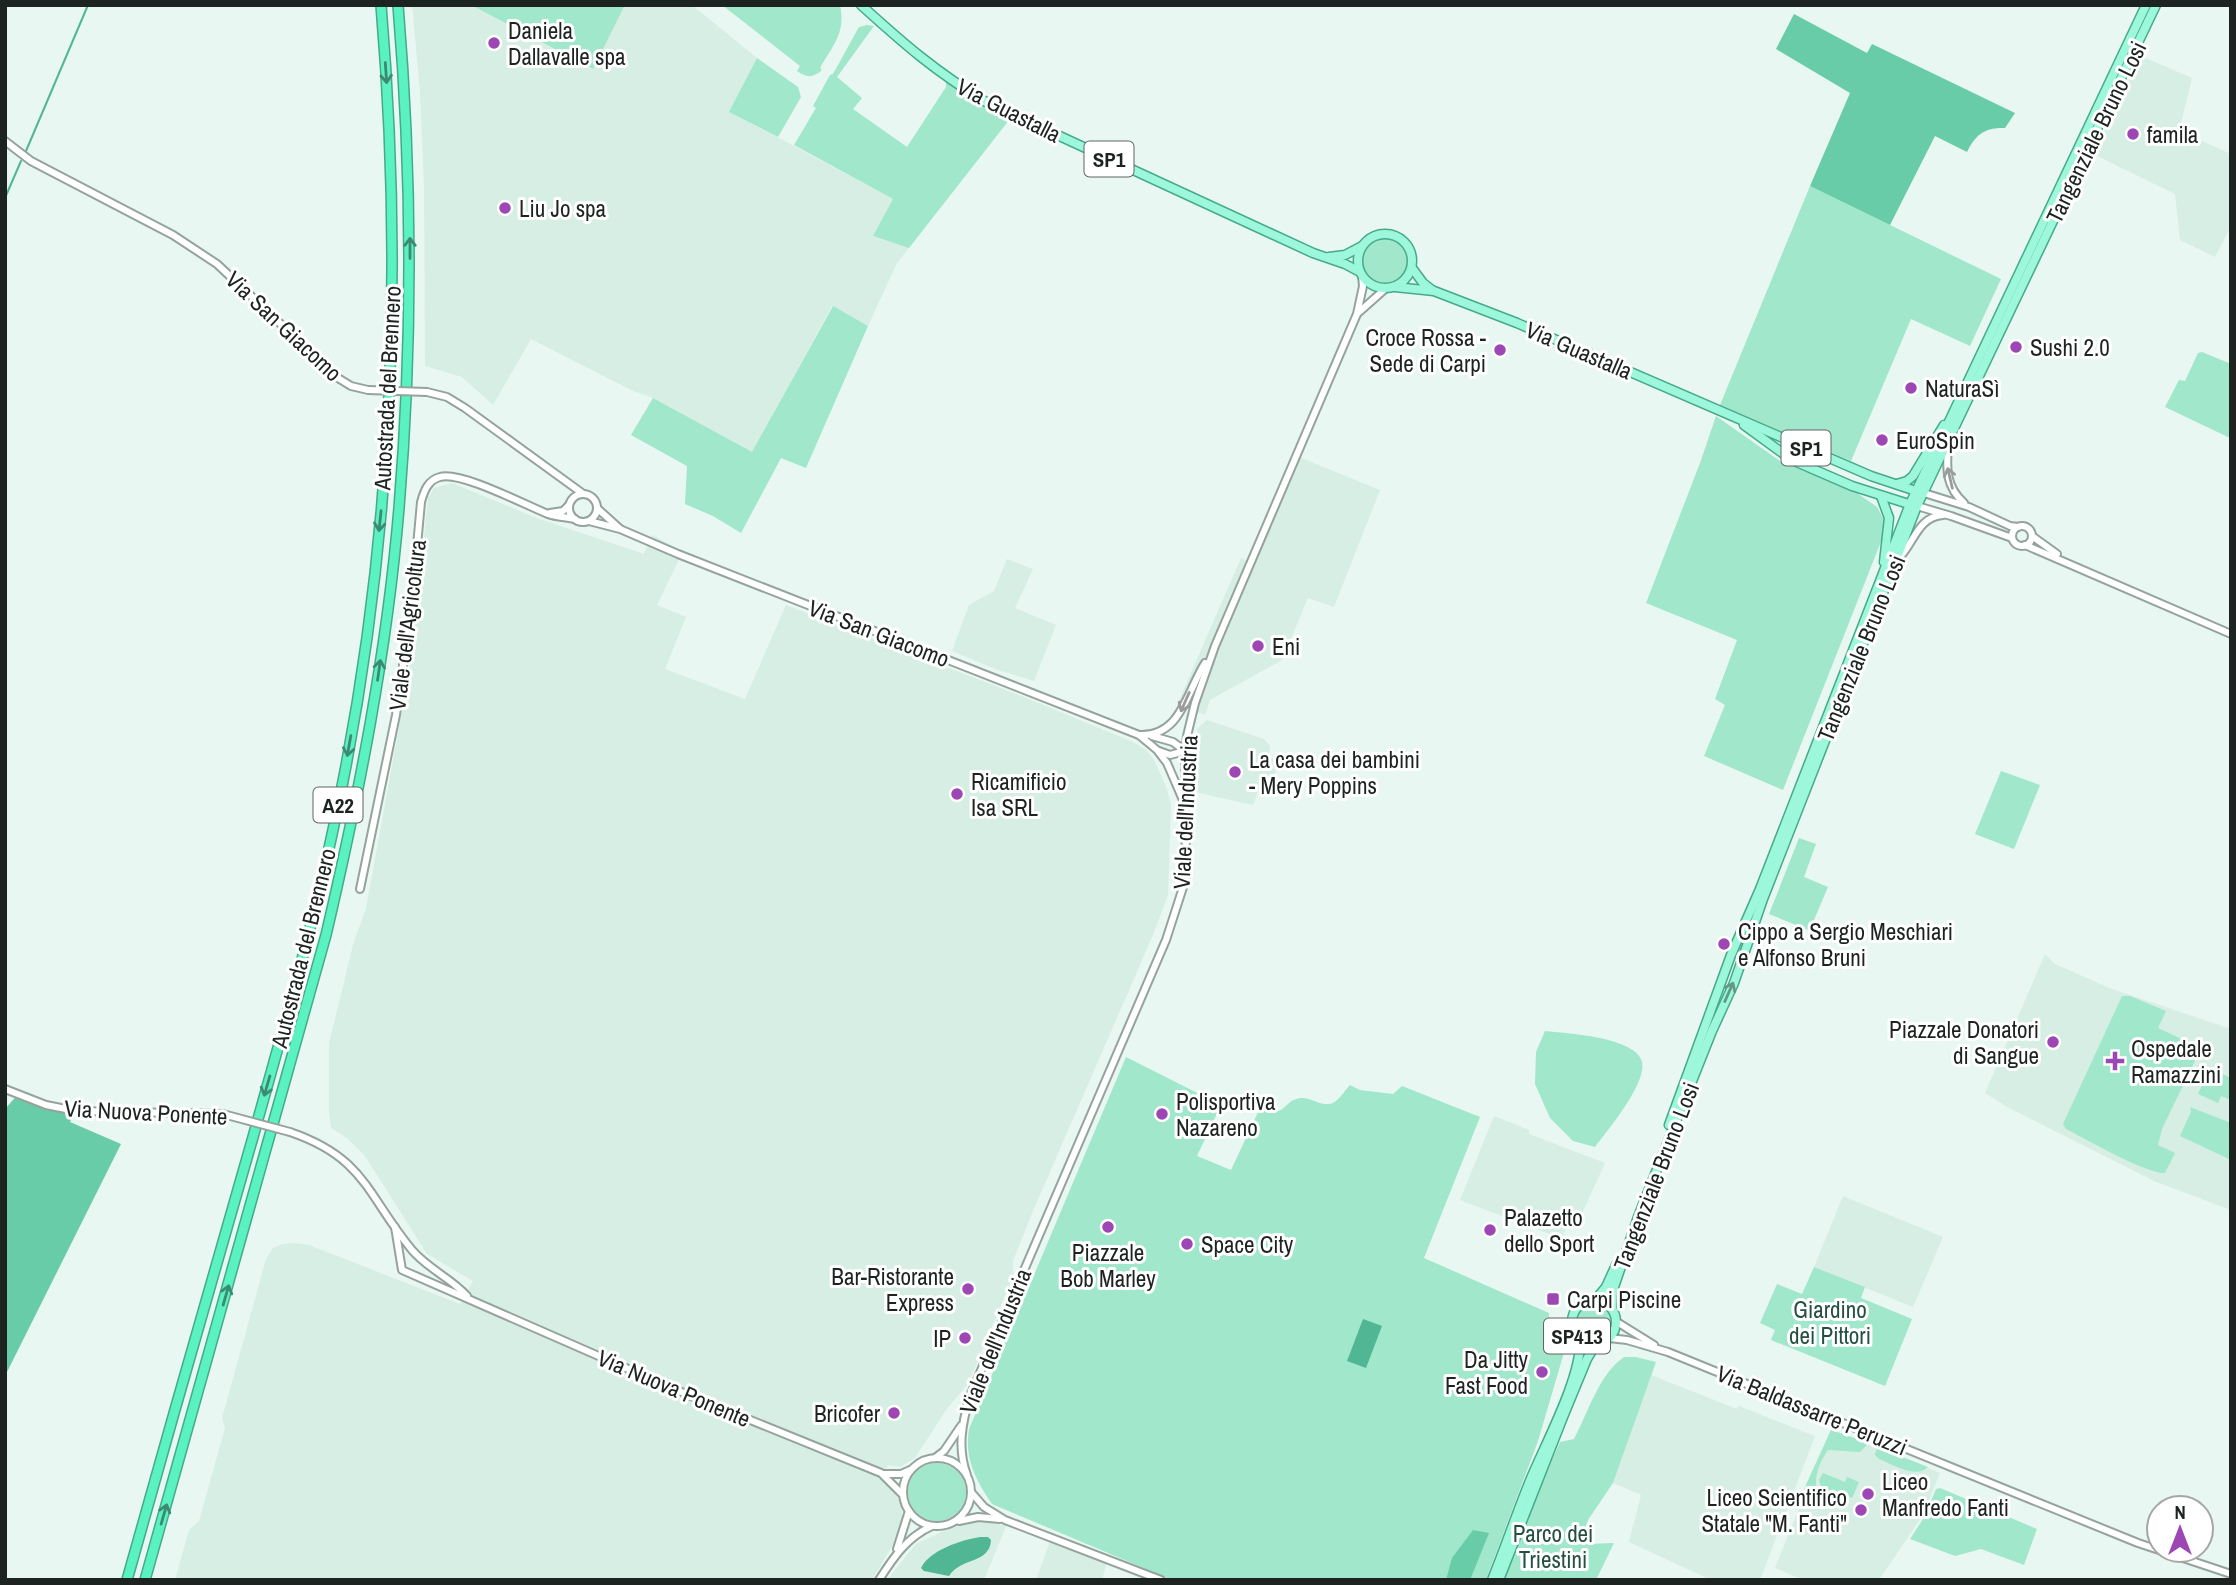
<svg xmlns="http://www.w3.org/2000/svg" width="2236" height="1585" viewBox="0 0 2236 1585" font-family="'Archivo Narrow',sans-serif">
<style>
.built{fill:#d7eee4}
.green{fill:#a0e7cc}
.forest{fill:#68cca9}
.water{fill:#51b694}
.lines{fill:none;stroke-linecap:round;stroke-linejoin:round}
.stream{stroke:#51b694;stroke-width:2}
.tertiary-casing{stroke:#95a39d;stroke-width:10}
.primary-casing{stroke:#45aa8a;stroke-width:11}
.motorway-casing{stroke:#45aa8a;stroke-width:12}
.tertiary{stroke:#fff;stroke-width:6}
.primary{stroke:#9df7da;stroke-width:8}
.motorway{stroke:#5bf2c2;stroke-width:9}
.tertiary-bridge-casing{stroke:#95a39d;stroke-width:10;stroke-linecap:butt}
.tertiary-bridge{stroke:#fff;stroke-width:6}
.oneway{stroke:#3c8a72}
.oneway2{stroke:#999c9b}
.oneway3{stroke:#639887}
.poi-dot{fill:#9d47b5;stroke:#fff;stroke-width:2.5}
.labels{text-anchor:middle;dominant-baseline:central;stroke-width:6;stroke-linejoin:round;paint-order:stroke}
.shield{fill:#fff;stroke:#616564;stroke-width:2}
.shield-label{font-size:21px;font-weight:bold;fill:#1d2321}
.poi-label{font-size:23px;fill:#1d2321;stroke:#fff;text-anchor:start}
.street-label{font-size:23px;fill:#1d2321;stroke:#fff}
.park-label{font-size:23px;fill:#255041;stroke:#fff}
</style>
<rect width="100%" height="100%" fill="#e8f7f1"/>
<g class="built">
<path d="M412,5H471L592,69L625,5H692L757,58L730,112L893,199L873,236L909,248L897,263L868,326L832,306L752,453L653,398L631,390L531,339L493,405L462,377L425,366L424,188L420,91Z"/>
<path d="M2141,56L2192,78L2179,131L2231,154V226L2215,257L2180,240L2175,194L2093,154Z"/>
<path d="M1294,455L1380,490L1334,607L1308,598L1282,660L1210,700L1205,715L1177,705L1241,558L1249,562Z"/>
<path d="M452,483L537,518L644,554L652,535L683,551L657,605L686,617L665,669L745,699L786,605L1024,697L1133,742L1146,750L1154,760L1166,786L1171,805L1168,895L1153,935L1033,1211L1013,1261V1277L968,1384L946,1410L915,1458L900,1467L888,1465L882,1481L894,1491L900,1503L903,1517L899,1534L872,1580H175L189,1530L199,1521L225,1428L222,1418L266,1259L273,1248L283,1244L294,1243L309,1245L460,1304L473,1281L427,1254L365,1156L347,1138L331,1128L329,1112V1043L353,945L366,908L412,657L428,498L434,488Z"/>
<path d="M1007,559L1033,569L1015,608L1056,625L1034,681L995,669L952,651L969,605L994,591Z"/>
<path d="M1207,720L1264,739L1270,746L1269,757L1281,760L1270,784H1261L1253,805L1195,792L1197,729Z"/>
<path d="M2045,954L2055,964L2112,989L2231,1029V1210L2154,1181L2009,1108L1985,1093Z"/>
<path d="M1494,1116L1529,1130V1134L1605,1163L1579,1220L1570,1217L1562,1239L1460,1200Z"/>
<path d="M1843,1196L1943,1237L1913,1307L1814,1267Z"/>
<path d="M1651,1375L1737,1409L1739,1406L1815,1436L1760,1580H1711L1629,1542L1641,1495L1613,1483Z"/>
<path d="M1831,1429L1940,1473L1923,1515L1879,1580H1803L1775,1568Z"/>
<path d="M982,1521L1006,1526L984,1580H887L916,1544L950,1528Z"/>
<path d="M1050,1542L1107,1562L1102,1580H1036Z"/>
</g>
<g class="green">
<path d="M471,5H625L593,69Z"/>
<path d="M722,5H840C846,33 833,45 820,68L822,70C813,78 807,78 797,71L800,66Z"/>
<path d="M867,25L874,26L837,77L862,98L853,109L907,147L946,87V81L1013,115L909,248L873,236L893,199L794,145L816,108L813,106L830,75L833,74L859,27Z"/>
<path d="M757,58L798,87L801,97L778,137L729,112Z"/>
<path d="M1810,186L2001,279L1970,346L1911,319L1851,461L1720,405Z"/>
<circle cx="1385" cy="261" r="22"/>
<path d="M833,306L868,326L806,468L781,458L741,533L713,516L685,504L687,466L631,435L653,398L752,452Z"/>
<path d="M2202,352L2231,364L2230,438L2165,407L2179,380L2185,381L2198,353Z"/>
<path d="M1716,416L1780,461L1857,493L1877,507L1885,522L1884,534L1783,790L1704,756L1725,705L1715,699L1737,640L1646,603L1700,463Z"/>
<path d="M2001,771L2040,785L2014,849L1975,834Z"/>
<path d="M1799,838L1816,844L1804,877L1828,887L1811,927L1813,932L1769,914Z"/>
<path d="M2122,996H2130L2166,1011L2158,1028L2201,1048L2162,1129L2158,1145L2175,1153L2165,1173C2146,1174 2086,1139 2066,1129L2063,1124Z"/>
<path d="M1545,1031C1566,1033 1631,1037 1641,1059C1651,1079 1607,1131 1595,1147L1573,1141L1550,1118L1535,1084L1536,1052Z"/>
<path d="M1126,1057L1221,1105L1197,1156L1231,1170L1260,1108C1290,1118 1280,1101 1301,1098C1310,1097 1319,1105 1329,1104C1338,1103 1344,1091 1350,1085L1360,1090L1393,1094L1402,1086L1480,1117L1424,1258L1549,1313V1325L1564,1331L1568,1339L1538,1441L1486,1580H1172L992,1504C976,1480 964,1459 969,1429Z"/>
<path d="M2210,1068L2231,1078V1100L2221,1096L2218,1103L2198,1094Z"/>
<path d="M2190,1107L2231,1123L2229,1159L2180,1136L2191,1112Z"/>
<path d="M1814,1267L1865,1287L1861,1298L1912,1319L1885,1386L1771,1340L1775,1330L1760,1323L1777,1284L1802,1294Z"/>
<circle cx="1594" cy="1322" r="18"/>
<path d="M1624,1357H1636L1656,1362L1613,1483L1588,1520L1585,1530L1589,1544L1614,1543L1596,1580H1504L1532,1504L1560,1442L1574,1439C1588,1413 1599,1374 1624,1357Z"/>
<path d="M1831,1430L1869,1443L1860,1452L1828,1450C1817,1466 1812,1482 1820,1500L1819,1502L1811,1503L1804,1489Z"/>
<path d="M1877,1447L1928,1467C1915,1479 1894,1465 1879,1459L1875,1455Z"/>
<circle cx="937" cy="1492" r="29"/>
<path d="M1823,1473L1845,1482L1847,1477L1859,1482L1852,1498L1832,1489L1826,1502L1819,1480Z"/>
<path d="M1940,1488L2037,1529L2024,1565L1981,1549L1955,1556L1910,1539L1925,1516L1936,1489Z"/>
</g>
<g class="forest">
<path d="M1794,14L1867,53L1872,44L2015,113L2005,128C1985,127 1975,135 1967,152L1935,136L1890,225L1810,186L1850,93L1776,49Z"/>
<path d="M20,1092L73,1116L70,1122L121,1144L5,1376V1109Z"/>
<path d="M1473,1530L1489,1533L1470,1580H1446L1452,1558Z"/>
</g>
<g class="water">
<path d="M1363,1319L1382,1326L1366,1368L1347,1361Z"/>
<path d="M980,1537H988L991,1540C990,1564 961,1557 949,1576L924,1571L921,1568C930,1550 961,1540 980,1537Z"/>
</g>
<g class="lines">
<g class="stream">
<path d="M26,151L88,5"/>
<path d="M5,198L21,161"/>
</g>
<defs>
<g id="tertiary">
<path d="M5,141L31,161L173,235L217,264L338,378L351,386L368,390"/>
<path d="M1358,313L1385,289"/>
<path d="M427,392L447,397L465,408L582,493"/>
<path d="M1948,446C1946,469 1946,487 1964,503"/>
<path d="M1924,493L1969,507L2010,526L2018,527"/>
<circle cx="583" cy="508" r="14"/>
<path d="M1917,506L1951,516L2012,538"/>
<path d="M598,509L619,528"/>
<path d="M550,513L563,511L569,505"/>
<path d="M589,521L620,529L678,554L1139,735L1157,750L1167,763L1183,800"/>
<circle cx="2022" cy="536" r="10"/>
<path d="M2032,536L2057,554"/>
<path d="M2025,545L2231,634"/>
<path d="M1896,561C1914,546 1916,517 1943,515"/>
<path d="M1139,735C1181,737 1186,693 1205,663"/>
<path d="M1152,736L1173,742L1185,751"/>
<path d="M1159,751L1170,755L1185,751"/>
<path d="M360,889L396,715L412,601L421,502C424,491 428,480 440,477C461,471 525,505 548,514C556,517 566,517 575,519"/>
<path d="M5,1089L46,1105L76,1111L223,1114"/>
<path d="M290,1132C366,1158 367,1196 412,1250C428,1269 451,1278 467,1296"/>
<path d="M395,1227L402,1270L674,1389L881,1473L903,1495"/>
<path d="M1617,1322L1654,1345"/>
<path d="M1609,1338L1627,1340L1668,1352L2138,1543L2231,1574"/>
<path d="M935,1458L944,1451L961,1426"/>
<circle cx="937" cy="1492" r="34"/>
<path d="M883,1474H901L910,1470"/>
<path d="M967,1475C957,1448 962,1423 970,1396L1166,940L1186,878L1185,751L1187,736L1195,703L1215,646L1357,314L1363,286L1362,276"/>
<path d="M971,1492L984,1507L1005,1520L1161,1580"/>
<path d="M959,1521L978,1517L1000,1519"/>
<path d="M897,1549L909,1511"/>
<path d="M879,1580C893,1558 907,1537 932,1526"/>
</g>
<g id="primary">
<path d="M861,5C904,44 936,72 986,102L1313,253L1345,264L1360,272"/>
<circle cx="1385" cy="261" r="27"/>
<path d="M1329,257L1345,255L1362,246"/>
<path d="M1412,268L1423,283L1432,290"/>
<path d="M1395,287L1434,291L1517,323L1871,476L1922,493"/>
<path d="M1744,425L1792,460L1852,486L1915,506"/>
<path d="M1897,484L1907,481L1913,476L1944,425"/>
<path d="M1881,496L1889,518L1884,562"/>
<path d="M1669,1125L1731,955L1760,889L1910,504L2146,5"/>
<circle cx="1594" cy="1322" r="22"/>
<path d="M1595,1300L1606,1287L1616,1265"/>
<path d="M1612,1308L1613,1290L1638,1217L1712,1031L1734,983L1763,899L1917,506L2156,5"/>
<path d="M1492,1580C1505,1548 1516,1515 1529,1483C1544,1446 1582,1377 1580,1340"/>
<path d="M1499,1580L1563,1417L1587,1359L1596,1344"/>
</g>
<g id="motorway">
<path d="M127,1580C168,1432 211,1285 253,1137C282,1033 312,930 334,825C392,556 404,279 381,5"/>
<path d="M145,1580L326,935C359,794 387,652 399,508C413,340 412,173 398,5"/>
</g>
</defs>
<use href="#tertiary" class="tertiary-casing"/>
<use href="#primary" class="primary-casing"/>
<use href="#motorway" class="motorway-casing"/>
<use href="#tertiary" class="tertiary"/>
<use href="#primary" class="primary"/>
<use href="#motorway" class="motorway"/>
<defs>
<g id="tertiary-bridge">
<path d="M368,390L427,392"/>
<path d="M223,1114L290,1132"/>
</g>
</defs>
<use href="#tertiary-bridge" class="tertiary-bridge-casing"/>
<use href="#tertiary-bridge" class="tertiary-bridge"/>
</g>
<defs><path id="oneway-shaft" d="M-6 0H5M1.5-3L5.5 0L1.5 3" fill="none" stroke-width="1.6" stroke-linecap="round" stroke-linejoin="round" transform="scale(1.75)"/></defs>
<g class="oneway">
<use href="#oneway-shaft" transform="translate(386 73) rotate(86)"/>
<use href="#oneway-shaft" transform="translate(410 248) rotate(-90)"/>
<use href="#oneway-shaft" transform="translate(380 521) rotate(96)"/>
<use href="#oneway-shaft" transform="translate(379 670) rotate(-82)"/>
<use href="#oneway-shaft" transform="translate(349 746) rotate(100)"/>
<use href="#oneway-shaft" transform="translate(267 1086) rotate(106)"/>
<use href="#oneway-shaft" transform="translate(226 1295) rotate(-74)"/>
<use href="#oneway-shaft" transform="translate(164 1514) rotate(-74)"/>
</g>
<g class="oneway2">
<use href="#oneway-shaft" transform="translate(1950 478) rotate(-103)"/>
<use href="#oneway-shaft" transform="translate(1185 702) rotate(114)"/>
</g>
<use class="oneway3" href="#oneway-shaft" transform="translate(1729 992) rotate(-66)"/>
<g class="poi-dot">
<circle cx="494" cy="43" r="7"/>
<circle cx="2133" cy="134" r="7"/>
<circle cx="505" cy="208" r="7"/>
<circle cx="2016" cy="347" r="7"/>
<circle cx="1500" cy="350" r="7"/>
<circle cx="1911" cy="388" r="7"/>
<circle cx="1882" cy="440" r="7"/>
<circle cx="1258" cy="646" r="7"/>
<circle cx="1235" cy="772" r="7"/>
<circle cx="957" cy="794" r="7"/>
<circle cx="1724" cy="944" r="7"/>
<circle cx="2053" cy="1042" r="7"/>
<path d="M2111.5 1050.5h7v7h7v7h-7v7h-7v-7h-7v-7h7z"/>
<circle cx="1162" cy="1114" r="7"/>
<circle cx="1108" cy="1227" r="7"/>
<circle cx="1490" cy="1230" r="7"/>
<circle cx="1187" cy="1244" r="7"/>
<circle cx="968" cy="1289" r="7"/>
<rect x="1546" y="1292" width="14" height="14" rx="3.5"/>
<circle cx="965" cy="1338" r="7"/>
<circle cx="1542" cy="1372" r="7"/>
<circle cx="894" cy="1413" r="7"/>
<circle cx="1868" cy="1494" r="7"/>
<circle cx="1861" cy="1510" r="7"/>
</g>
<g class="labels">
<g class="shield">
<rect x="1084.5" y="141.5" width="49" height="35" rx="5"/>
<rect x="1781.5" y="430.5" width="49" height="35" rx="5"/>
<rect x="313.5" y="787.5" width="49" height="35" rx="5"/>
<rect x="1544" y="1318.5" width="66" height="35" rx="5"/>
</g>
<g class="shield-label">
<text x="1109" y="159">SP1</text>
<text x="1806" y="448">SP1</text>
<text x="338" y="805">A22</text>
<text x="1577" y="1336">SP413</text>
</g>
<g class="poi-label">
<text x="508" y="30">Daniela<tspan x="508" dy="26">Dallavalle spa</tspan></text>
<text x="2147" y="134">famila</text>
<text x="519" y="208">Liu Jo spa</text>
<text x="1486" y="337" text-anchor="end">Croce Rossa -<tspan x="1486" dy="26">Sede di Carpi</tspan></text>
<text x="2030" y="347">Sushi 2.0</text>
<text x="1925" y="388">NaturaSì</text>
<text x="1896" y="440">EuroSpin</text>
<text x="1272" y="646">Eni</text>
<text x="1249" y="759">La casa dei bambini<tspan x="1249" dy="26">- Mery Poppins</tspan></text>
<text x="971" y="781">Ricamificio<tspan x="971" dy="26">Isa SRL</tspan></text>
<text x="1738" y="931">Cippo a Sergio Meschiari<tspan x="1738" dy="26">e Alfonso Bruni</tspan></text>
<text x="2039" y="1029" text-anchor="end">Piazzale Donatori<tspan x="2039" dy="26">di Sangue</tspan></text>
<text x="2131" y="1048">Ospedale<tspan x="2131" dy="26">Ramazzini</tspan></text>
<text x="1176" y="1101">Polisportiva<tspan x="1176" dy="26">Nazareno</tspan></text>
<text x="1504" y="1217">Palazetto<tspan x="1504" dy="26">dello Sport</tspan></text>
<text x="1201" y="1244">Space City</text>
<text x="1108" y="1252" text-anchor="middle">Piazzale<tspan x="1108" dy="26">Bob Marley</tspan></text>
<text x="954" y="1276" text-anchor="end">Bar-Ristorante<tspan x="954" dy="26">Express</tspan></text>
<text x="1567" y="1299">Carpi Piscine</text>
<text x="951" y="1338" text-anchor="end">IP</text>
<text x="1528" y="1359" text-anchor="end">Da Jitty<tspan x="1528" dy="26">Fast Food</tspan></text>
<text x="880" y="1413" text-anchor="end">Bricofer</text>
<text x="1882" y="1481">Liceo<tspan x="1882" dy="26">Manfredo Fanti</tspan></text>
<text x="1847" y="1497" text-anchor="end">Liceo Scientifico<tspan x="1847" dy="26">Statale "M. Fanti"</tspan></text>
</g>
<g class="street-label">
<text transform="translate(1009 110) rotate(27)">Via Guastalla</text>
<text transform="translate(2096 132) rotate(-64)">Tangenziale Bruno Losi</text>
<text transform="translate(284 326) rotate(43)">Via San Giacomo</text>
<text transform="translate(1579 350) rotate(23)">Via Guastalla</text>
<text transform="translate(387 388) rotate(-87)">Autostrada del Brennero</text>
<text transform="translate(407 625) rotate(-83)">Viale dell'Agricoltura</text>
<text transform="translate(879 633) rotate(21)">Via San Giacomo</text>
<text transform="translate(1861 648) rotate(-68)">Tangenziale Bruno Losi</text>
<text transform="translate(1185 812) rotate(-87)">Viale dell'Industria</text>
<text transform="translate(303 948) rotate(-76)">Autostrada del Brennero</text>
<text transform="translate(146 1112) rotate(3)">Via Nuova Ponente</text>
<text transform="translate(1656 1176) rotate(-69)">Tangenziale Bruno Losi</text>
<text transform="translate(995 1341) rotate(-68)">Viale dell'Industria</text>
<text transform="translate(674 1388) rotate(23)">Via Nuova Ponente</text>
<text transform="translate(1812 1410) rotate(22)">Via Baldassarre Peruzzi</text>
</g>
<g class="park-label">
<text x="1830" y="1309">Giardino<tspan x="1830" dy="26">dei Pittori</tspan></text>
<text x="1553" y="1533">Parco dei<tspan x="1553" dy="26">Triestini</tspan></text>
</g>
</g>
<rect width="2236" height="1585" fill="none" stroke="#1d2321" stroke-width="14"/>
<g transform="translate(2180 1529)"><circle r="33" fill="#ffffff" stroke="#a5a7a6" stroke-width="2"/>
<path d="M0-5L12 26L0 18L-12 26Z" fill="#9d47b5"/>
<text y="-10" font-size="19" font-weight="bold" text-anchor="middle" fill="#1d2321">N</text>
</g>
</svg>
